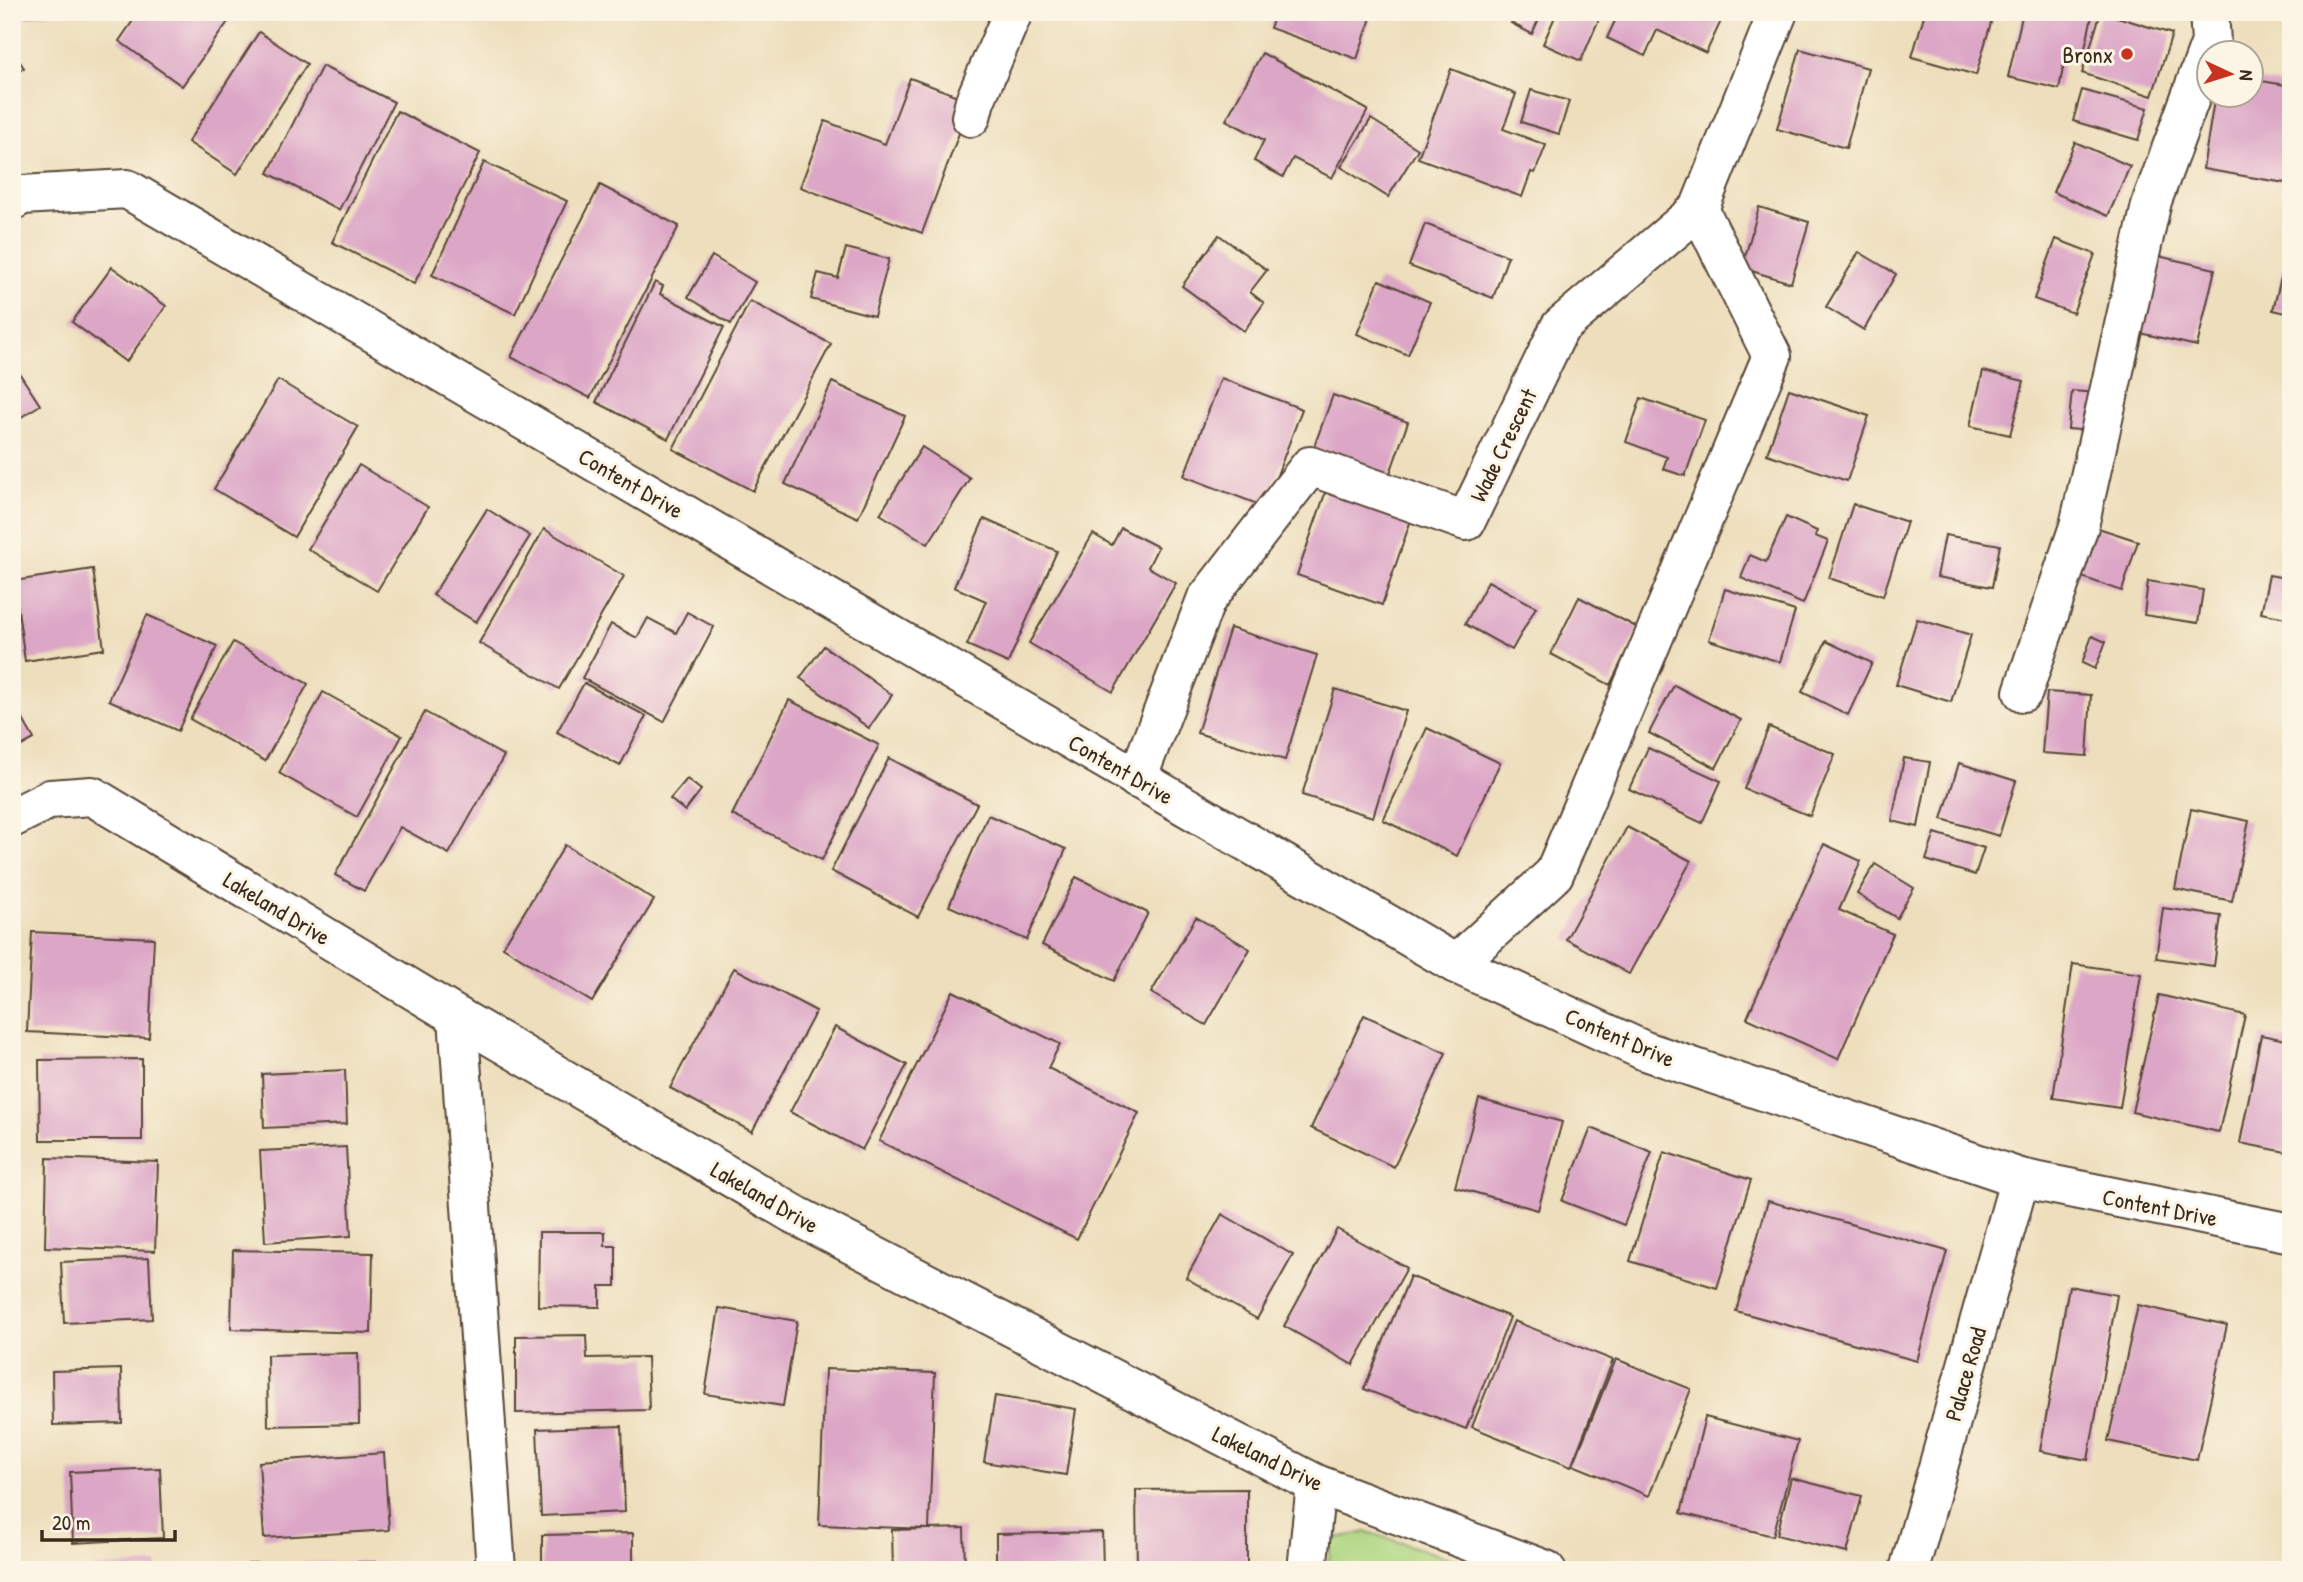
<svg xmlns="http://www.w3.org/2000/svg" width="2303" height="1582" viewBox="0 0 2303 1582" font-family="'Patrick Hand',sans-serif">
<style>
.green{fill:#add580;stroke:#74804f;stroke-width:2}
.building{fill:#dca6c6}
.lines{fill:none;stroke-linecap:round;stroke-linejoin:round}
.minor-casing{stroke:#564536;stroke-width:42}
.minor{stroke:#fff;stroke-width:38}
.poi-dot{fill:#c8321e;stroke:#fcf5e5;stroke-width:2.5}
.labels{text-anchor:middle;dominant-baseline:central;stroke-width:6;stroke-linejoin:round;paint-order:stroke}
.poi-label{font-size:23px;fill:#3b2a1e;stroke:#fcf5e5;text-anchor:end}
.street-label{font-size:23px;fill:#3b2a1e;stroke:#fcf5e5}
</style>
<rect width="100%" height="100%" fill="#fcf5e5"/>
<filter id="ink" filterUnits="userSpaceOnUse"><feTurbulence type="fractalNoise" baseFrequency=".0143" numOctaves="2"/><feDisplacementMap in="SourceGraphic" scale="14" xChannelSelector="R" yChannelSelector="G"/><feConvolveMatrix kernelMatrix="1 2 1 2 8 2 1 2 1" color-interpolation-filters="sRGB"/></filter>
<filter id="wash" filterUnits="userSpaceOnUse"><feTurbulence type="fractalNoise" baseFrequency=".00686" numOctaves="4" result="noise"/><feDisplacementMap in="SourceGraphic" scale="28" xChannelSelector="R" yChannelSelector="G"/><feGaussianBlur stdDeviation="1.57" result="paint"/><feColorMatrix in="noise" values="0 0 0 0 0 0 0 0 0 0 0 0 0 0 0 0 0 1.4 0 .05"/><feComposite in="paint" operator="in"/></filter>
<g filter="url(#wash)">
<rect width="100%" height="100%" fill="#eddebc"/>
<path class="green" d="M1367,1532L1487,1570H1327L1332,1539Z"/>
<g id="blocks">
<g class="building">
<path d="M12,12H49V14L12,17Z"/>
<path d="M139,12H235L182,86L119,41Z"/>
<path d="M1276,12H1373L1357,59L1270,28Z"/>
<path d="M1516,12H1542L1532,34L1511,23Z"/>
<path d="M1557,12H1602L1581,61L1543,44Z"/>
<path d="M1619,12H1702L1721,21L1706,53L1657,30L1645,56L1607,38Z"/>
<path d="M1925,12H1994L1976,75L1912,57Z"/>
<path d="M2023,12H2050L2064,15L2065,12H2093L2082,61L2065,58L2059,89L2008,77Z"/>
<path d="M2101,12L2172,34L2152,96L2082,73Z"/>
<path d="M259,32L307,64L237,174L188,142Z"/>
<path d="M1800,49L1868,68L1846,148L1777,129Z"/>
<path d="M12,50L24,68L12,75Z"/>
<path d="M1262,53L1368,110L1332,178L1293,158L1283,177L1254,161L1264,140L1226,120Z"/>
<path d="M322,66L394,102L339,210L268,173Z"/>
<path d="M1451,69L1516,94L1503,129L1546,145L1535,173L1531,172L1522,197L1418,158Z"/>
<path d="M910,78L971,101L922,233L800,187L825,121L885,144Z"/>
<path d="M2250,79L2291,86V184L2203,169L2215,94H2250Z"/>
<path d="M1531,90L1569,101L1559,134L1521,122Z"/>
<path d="M2082,90L2148,108L2138,140L2073,121Z"/>
<path d="M397,111L480,153L414,284L332,242Z"/>
<path d="M1371,119L1418,149L1388,197L1341,167Z"/>
<path d="M2075,142L2130,166L2108,216L2053,192Z"/>
<path d="M484,162L567,201L515,314L432,275Z"/>
<path d="M600,185L679,226L590,398L511,357Z"/>
<path d="M1759,207L1809,222L1791,283L1742,268Z"/>
<path d="M1425,224L1508,256L1493,298L1409,266Z"/>
<path d="M1219,235L1267,270L1250,292L1264,303L1244,331L1182,286Z"/>
<path d="M2056,239L2095,254L2073,313L2034,299Z"/>
<path d="M2290,241L2291,242V314L2273,310Z"/>
<path d="M846,248L889,259L874,316L811,299L818,273L838,278Z"/>
<path d="M1859,252L1896,274L1864,330L1826,307Z"/>
<path d="M2145,253L2215,269L2197,346L2127,330Z"/>
<path d="M712,256L755,282L731,324L688,297Z"/>
<path d="M112,267L166,306L126,362L72,322Z"/>
<path d="M1379,280L1430,302L1408,355L1357,334Z"/>
<path d="M655,282L663,286L660,294L724,327L668,439L596,402Z"/>
<path d="M750,301L831,344L753,491L673,449Z"/>
<path d="M12,362L40,405L12,423Z"/>
<path d="M1983,371L2024,381L2010,435L1970,426Z"/>
<path d="M1221,378L1302,409L1265,507L1184,476Z"/>
<path d="M278,380L358,427L294,537L214,489Z"/>
<path d="M832,382L905,416L858,518L785,484Z"/>
<path d="M1789,389L1869,416L1847,481L1767,454Z"/>
<path d="M2072,391L2097,393L2092,431L2068,429Z"/>
<path d="M1333,395L1408,422L1387,482L1311,455Z"/>
<path d="M1641,398L1705,420L1685,476L1663,469L1667,457L1626,442Z"/>
<path d="M922,447L970,478L928,544L880,514Z"/>
<path d="M359,465L428,507L377,591L308,549Z"/>
<path d="M1329,482L1414,511L1382,605L1297,575Z"/>
<path d="M1853,504L1907,522L1883,596L1829,578Z"/>
<path d="M487,509L530,536L476,622L433,595Z"/>
<path d="M1786,517L1817,531L1815,536L1828,541L1803,604L1741,578L1750,555L1766,562Z"/>
<path d="M984,519L1057,551L1008,663L967,645L986,601L954,587Z"/>
<path d="M2092,526L2138,541L2122,591L2076,575Z"/>
<path d="M1121,528L1158,547L1148,567L1176,583L1113,692L1029,643L1093,534L1112,545Z"/>
<path d="M544,529L624,576L559,689L479,643Z"/>
<path d="M1945,535L2000,545L1992,587L1937,577Z"/>
<path d="M93,569L104,649L25,661L14,581Z"/>
<path d="M2269,575L2291,579V619L2261,613Z"/>
<path d="M1488,581L1536,607L1512,650L1465,624Z"/>
<path d="M2148,581L2203,590L2198,623L2144,615Z"/>
<path d="M1725,589L1795,611L1780,662L1709,640Z"/>
<path d="M1579,597L1638,628L1610,685L1551,654Z"/>
<path d="M687,612L714,627L664,722L582,678L611,624L637,638L648,618L676,633Z"/>
<path d="M147,615L217,646L178,731L109,700Z"/>
<path d="M1917,619L1971,635L1951,702L1896,685Z"/>
<path d="M1230,628L1317,655L1285,760L1197,733Z"/>
<path d="M2092,636L2106,642L2095,669L2082,663Z"/>
<path d="M1826,641L1872,663L1848,715L1802,692Z"/>
<path d="M233,642L308,684L265,761L190,719Z"/>
<path d="M824,646L892,695L869,728L800,678Z"/>
<path d="M584,683L646,716L620,766L557,732Z"/>
<path d="M1674,685L1741,720L1716,768L1649,733Z"/>
<path d="M1335,689L1406,711L1373,817L1302,795Z"/>
<path d="M323,692L402,736L357,817L279,773Z"/>
<path d="M2047,692L2091,695L2087,756L2042,753Z"/>
<path d="M12,700L34,739L12,751Z"/>
<path d="M789,700L879,745L822,860L732,815Z"/>
<path d="M425,712L504,756L449,854L400,827L364,891L335,875Z"/>
<path d="M1769,727L1835,754L1810,816L1744,789Z"/>
<path d="M1427,728L1500,763L1457,856L1383,820Z"/>
<path d="M1648,748L1721,781L1702,823L1629,789Z"/>
<path d="M889,758L977,804L918,917L831,871Z"/>
<path d="M1904,758L1930,762L1918,827L1892,821Z"/>
<path d="M1959,763L2016,781L1999,836L1942,819Z"/>
<path d="M687,779L701,790L685,811L670,799Z"/>
<path d="M2191,809L2249,821L2232,901L2175,889Z"/>
<path d="M988,815L1066,849L1027,940L949,906Z"/>
<path d="M1627,827L1691,861L1629,974L1566,939Z"/>
<path d="M1935,833L1984,848L1975,875L1926,860Z"/>
<path d="M1824,844L1861,861L1839,910L1893,934L1838,1059L1747,1018Z"/>
<path d="M565,845L654,900L592,1002L503,947Z"/>
<path d="M1875,864L1914,888L1897,918L1857,894Z"/>
<path d="M1076,877L1148,913L1114,981L1042,945Z"/>
<path d="M2163,908L2221,916L2214,966L2156,958Z"/>
<path d="M1196,917L1250,949L1206,1025L1151,993Z"/>
<path d="M32,932L154,938L149,1038L27,1032Z"/>
<path d="M2073,964L2141,974L2120,1108L2053,1098Z"/>
<path d="M734,968L816,1011L752,1132L670,1088Z"/>
<path d="M953,991L1060,1044L1048,1068L1139,1113L1077,1239L879,1141Z"/>
<path d="M2159,995L2245,1015L2219,1132L2132,1112Z"/>
<path d="M1364,1015L1446,1053L1394,1167L1311,1128Z"/>
<path d="M835,1027L907,1065L862,1150L790,1112Z"/>
<path d="M2261,1035L2291,1041V1153L2240,1143Z"/>
<path d="M142,1059V1140H40L39,1060Z"/>
<path d="M345,1070L347,1124L264,1128L262,1074Z"/>
<path d="M1479,1099L1562,1122L1538,1210L1455,1187Z"/>
<path d="M1591,1128L1652,1152L1624,1225L1562,1201Z"/>
<path d="M346,1147L351,1236L265,1242L260,1151Z"/>
<path d="M1664,1152L1751,1180L1717,1288L1630,1261Z"/>
<path d="M47,1158L158,1162L155,1251L45,1247Z"/>
<path d="M1768,1201L1947,1251L1917,1361L1736,1311Z"/>
<path d="M1222,1214L1293,1255L1257,1319L1186,1278Z"/>
<path d="M1337,1229L1407,1268L1353,1365L1284,1326Z"/>
<path d="M539,1232H605V1246H616V1286H600V1307L538,1306Z"/>
<path d="M233,1250L373,1253L371,1333L231,1329Z"/>
<path d="M149,1258L152,1319L64,1323L61,1262Z"/>
<path d="M1410,1276L1510,1317L1466,1429L1364,1389Z"/>
<path d="M2069,1286L2117,1295L2088,1460L2040,1451Z"/>
<path d="M2138,1305L2227,1325L2197,1460L2108,1441Z"/>
<path d="M719,1308L797,1321L783,1406L705,1394Z"/>
<path d="M1514,1321L1613,1360L1571,1467L1472,1427Z"/>
<path d="M586,1335L587,1358L647,1357L649,1410L516,1413V1336Z"/>
<path d="M358,1353L359,1424L268,1426L267,1355Z"/>
<path d="M1616,1359L1691,1389L1649,1496L1573,1465Z"/>
<path d="M121,1369L122,1423L53,1425L52,1371Z"/>
<path d="M825,1369L935,1373L929,1529L819,1525Z"/>
<path d="M995,1396L1076,1409L1066,1475L984,1462Z"/>
<path d="M1705,1417L1798,1441L1773,1536L1681,1513Z"/>
<path d="M622,1426L625,1512L541,1516L537,1429Z"/>
<path d="M384,1453L389,1530L264,1538L259,1462Z"/>
<path d="M160,1468L163,1538L73,1543L70,1472Z"/>
<path d="M1791,1478L1862,1496L1847,1553L1777,1535Z"/>
<path d="M1247,1489V1570H1137L1136,1490Z"/>
<path d="M964,1528L965,1570H893L892,1530Z"/>
<path d="M1102,1532L1103,1570H996V1534Z"/>
<path d="M633,1533V1570H542V1535Z"/>
<path d="M378,1562V1570H248V1563Z"/>
<path d="M157,1564L158,1570H93V1568Z"/>
</g>
</g>
</g>
<g filter="url(#ink)">
<use href="#blocks" fill-opacity="0" stroke="#564536" stroke-width="2"/>
<g class="lines">
<defs>
<g id="minor">
<path d="M971,117L975,101L1013,12"/>
<path d="M12,201L22,195L127,189L1456,964L1645,1051L2020,1178L2291,1233"/>
<path d="M2023,692L2079,526L2152,201L2211,42L2209,12"/>
<path d="M1137,779L1206,600L1310,466L1466,521L1560,327L1699,209L1778,12"/>
<path d="M12,818L50,799L92,796L458,1017L797,1216L1316,1484L1546,1570"/>
<path d="M1456,964L1554,874L1772,356L1699,209"/>
<path d="M458,1017L496,1570"/>
<path d="M1307,1570L1316,1484"/>
<path d="M1909,1570L2020,1178"/>
</g>
</defs>
<use href="#minor" class="minor-casing"/>
<use href="#minor" class="minor"/>
</g>
</g>
<circle class="poi-dot" cx="2127" cy="54" r="7"/>
<g class="labels">
<g class="poi-label">
<text x="2113" y="54">Bronx</text>
</g>
<g class="street-label">
<text transform="translate(1503 445) rotate(-64)">Wade Crescent</text>
<text transform="translate(631 483) rotate(30)">Content Drive</text>
<text transform="translate(1121 769) rotate(30)">Content Drive</text>
<text transform="translate(277 908) rotate(31)">Lakeland Drive</text>
<text transform="translate(1620 1037) rotate(23)">Content Drive</text>
<text transform="translate(765 1197) rotate(30)">Lakeland Drive</text>
<text transform="translate(2160 1207) rotate(11)">Content Drive</text>
<text transform="translate(1965 1374) rotate(-74)">Palace Road</text>
<text transform="translate(1268 1458) rotate(26)">Lakeland Drive</text>
</g>
</g>
<rect width="2303" height="1582" fill="none" stroke="#fcf5e5" stroke-width="42"/>
<g transform="translate(2230 74) rotate(94)"><circle r="33" fill="#fcf5e5" stroke="#afa495" stroke-width="2"/>
<path d="M0-5L12 26L0 18L-12 26Z" fill="#c8321e"/>
<text y="-10" font-size="19" font-weight="bold" text-anchor="middle" fill="#3b2a1e">N</text>
</g>
<path d="M42 1530v10h133v-10" fill="none" stroke="#3b2a1e" stroke-width="3.5"/>
<text x="52" y="1530" font-size="21" fill="#3b2a1e" stroke="#fcf5e5" stroke-width="5" paint-order="stroke">20 m</text>
</svg>
